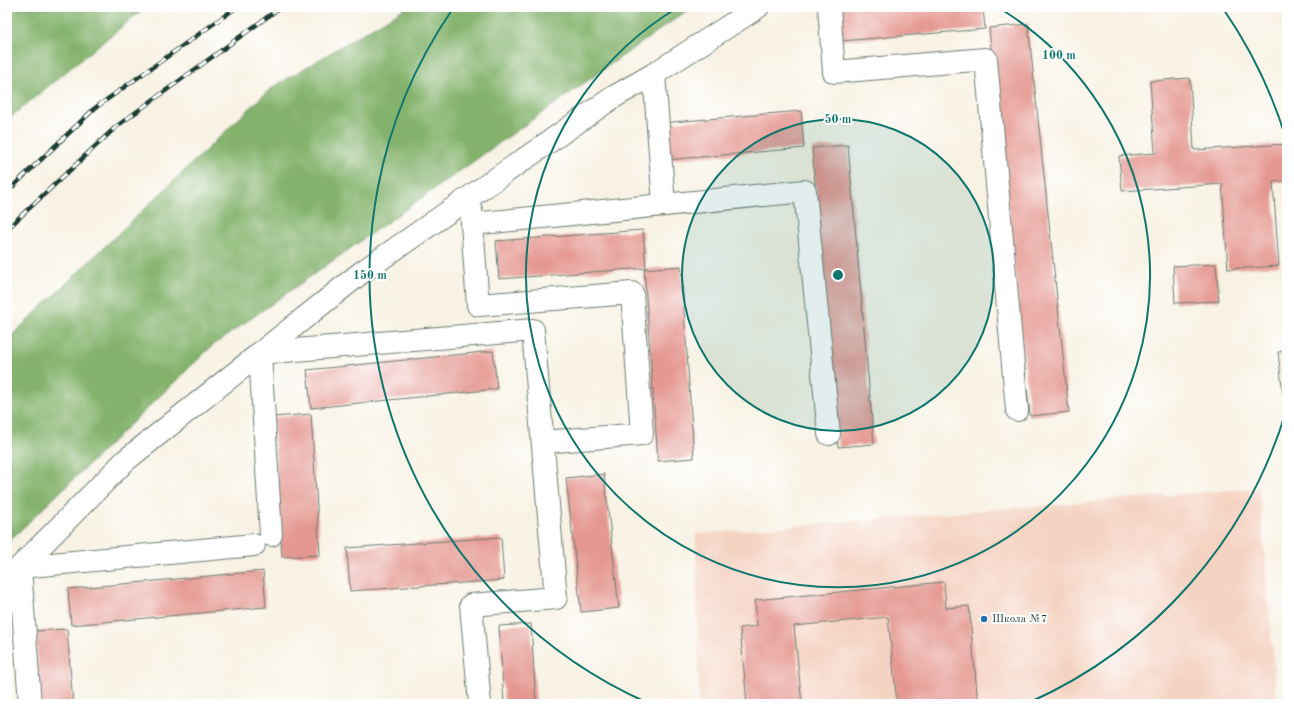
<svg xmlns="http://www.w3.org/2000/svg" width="1294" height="711" viewBox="0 0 1294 711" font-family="'Old Standard TT',serif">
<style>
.built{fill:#f5d3c2}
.forest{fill:#83b26c;stroke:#517850}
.building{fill:#e59891}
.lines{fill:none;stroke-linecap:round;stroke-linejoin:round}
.minor-casing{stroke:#6b7c71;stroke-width:24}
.minor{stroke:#fff;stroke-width:22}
.rail-casing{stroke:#1f3d34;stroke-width:4.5}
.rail{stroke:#fff;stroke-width:3;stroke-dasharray:9;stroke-linecap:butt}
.ring{fill:none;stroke:#0f766e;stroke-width:2}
.poi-dot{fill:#1f6fb2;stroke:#fff;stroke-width:1.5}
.labels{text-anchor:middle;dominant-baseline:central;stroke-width:4;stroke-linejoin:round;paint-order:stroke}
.poi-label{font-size:11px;fill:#1f3d34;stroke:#fff;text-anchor:start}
.centre{fill:#0f766e;stroke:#fff;stroke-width:2}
.ring-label{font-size:12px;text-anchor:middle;font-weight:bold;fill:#0f766e;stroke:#fff;stroke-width:4;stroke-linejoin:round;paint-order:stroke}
</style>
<rect width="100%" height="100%" fill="#fff"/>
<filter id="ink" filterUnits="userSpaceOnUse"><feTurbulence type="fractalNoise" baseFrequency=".025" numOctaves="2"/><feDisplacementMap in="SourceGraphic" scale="8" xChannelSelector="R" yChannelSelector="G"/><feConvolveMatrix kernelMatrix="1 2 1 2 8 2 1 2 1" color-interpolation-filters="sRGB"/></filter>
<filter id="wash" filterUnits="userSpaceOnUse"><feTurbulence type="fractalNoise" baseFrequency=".012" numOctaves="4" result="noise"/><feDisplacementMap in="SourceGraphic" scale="16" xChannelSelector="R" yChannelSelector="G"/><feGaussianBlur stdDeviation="0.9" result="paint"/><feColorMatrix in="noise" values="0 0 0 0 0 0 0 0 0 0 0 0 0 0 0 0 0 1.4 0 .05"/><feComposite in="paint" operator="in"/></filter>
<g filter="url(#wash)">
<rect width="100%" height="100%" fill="#f7f2e3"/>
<path class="built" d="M1259,488L1277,704H699L696,534Z"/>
<g class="forest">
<path d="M7,7H146L19,110L7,122Z"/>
<path d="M407,7H692L212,346L7,543V340L270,89Z"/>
</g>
<g id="blocks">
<g class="building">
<path d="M838,7H983L985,29L841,41Z"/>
<path d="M1028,24L1069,412L1030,416L989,28Z"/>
<path d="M1190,78L1194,150L1287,144V181L1273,182L1279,266L1228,269L1222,184L1122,191L1119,156L1155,153L1150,81Z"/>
<path d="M801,111L804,148L665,160L661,123Z"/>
<path d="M848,145L874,444L838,447L812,148Z"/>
<path d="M643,230L646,268L499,279L496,241Z"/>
<path d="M1216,264L1219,301L1175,303L1173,266Z"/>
<path d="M681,266L694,458L658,461L644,269Z"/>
<path d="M493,351L497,389L311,408L307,370Z"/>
<path d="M1287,351V395H1283L1278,352Z"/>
<path d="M311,414L320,555L282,557L273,417Z"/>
<path d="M604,474L619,608L581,612L566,478Z"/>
<path d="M501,537L504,580L350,591L347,548Z"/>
<path d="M263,571L266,607L71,625L68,589Z"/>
<path d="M944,582L946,608L969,606L978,704H897L888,617L794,626L802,704H747L740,628L757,626L755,600Z"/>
<path d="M531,624L536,704H504L499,626Z"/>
<path d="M67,629L73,704H41L35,631Z"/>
</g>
</g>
</g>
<g filter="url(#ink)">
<use href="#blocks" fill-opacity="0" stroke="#6b7c71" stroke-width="1"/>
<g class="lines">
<defs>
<g id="minor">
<path d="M829,7L834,72L986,59L1017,410"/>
<path d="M654,74L664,205"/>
<path d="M471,210L478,305L632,293L642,434L543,442"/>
<path d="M472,224L805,191L829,434"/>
<path d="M271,535L260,353L533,330L556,598L471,605L480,704"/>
<path d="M7,580L126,460L362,272L612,98L654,74L758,7"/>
<path d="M30,704L20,567L254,545"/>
</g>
</defs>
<use href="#minor" class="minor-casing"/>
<use href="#minor" class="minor"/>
<defs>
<g id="rail">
<path d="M7,192L95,108L237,7"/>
<path d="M7,229L117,126L281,7"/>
</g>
</defs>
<use href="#rail" class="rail-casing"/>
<use href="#rail" class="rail"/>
</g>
</g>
<circle cx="838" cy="275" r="156" fill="#0f766e" fill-opacity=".12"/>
<g class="ring">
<circle cx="838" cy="275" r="156"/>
<path d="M999 8A312 312 0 1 1 677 8"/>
<path d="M1287 408A468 468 0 0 1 1028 703M648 703A468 468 0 0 1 452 10M1224 10A468 468 0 0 1 1287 142"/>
</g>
<circle class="poi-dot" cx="984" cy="619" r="4"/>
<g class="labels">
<g class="poi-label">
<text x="992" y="619">Школа №7</text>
</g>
</g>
<circle cx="838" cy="275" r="6" class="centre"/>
<g class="ring-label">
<text x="1059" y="59">100 m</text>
<text x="838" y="123">50 m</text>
<text x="370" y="279">150 m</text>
</g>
<rect width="1294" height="711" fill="none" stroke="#fff" stroke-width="24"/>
</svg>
